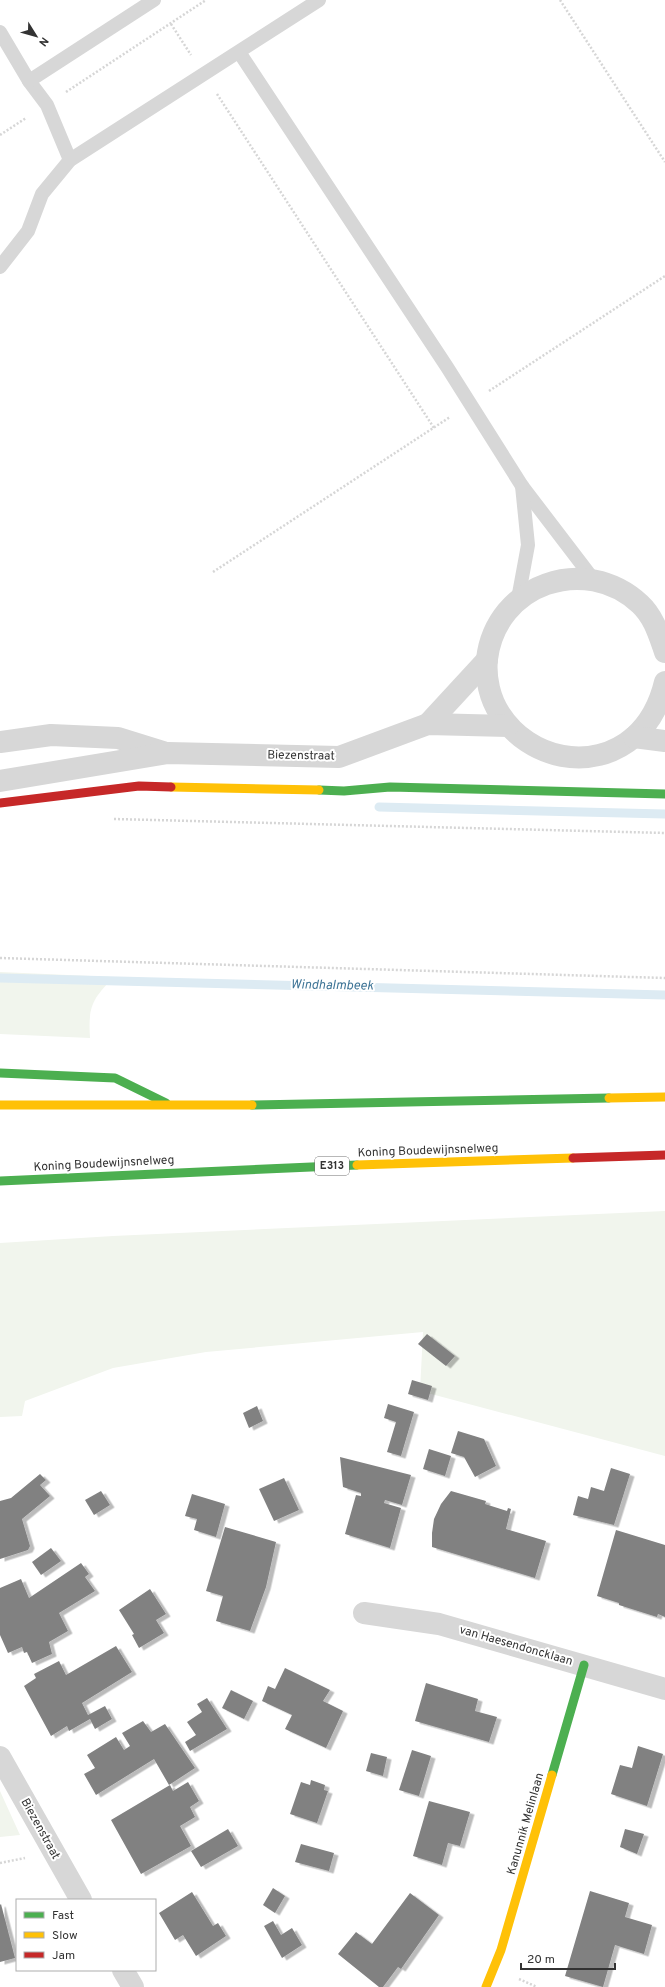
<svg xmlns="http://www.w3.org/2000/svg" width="665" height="1987" viewBox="0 0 665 1987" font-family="Overpass,sans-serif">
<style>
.green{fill:#f1f5ed}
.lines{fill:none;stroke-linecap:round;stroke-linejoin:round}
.stream{stroke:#ddebf3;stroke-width:9}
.building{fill:#818181;filter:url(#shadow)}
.path{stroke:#d6d6d6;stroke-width:2.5;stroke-dasharray:2 2;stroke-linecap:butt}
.lane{stroke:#d7d7d7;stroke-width:14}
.street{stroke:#d7d7d7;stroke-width:22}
.fast{stroke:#4caf50;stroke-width:9}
.slow{stroke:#ffc107;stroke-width:9}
.jam{stroke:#c62828;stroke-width:9}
.labels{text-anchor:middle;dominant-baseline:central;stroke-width:4;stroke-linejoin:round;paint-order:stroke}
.shield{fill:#fff;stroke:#707070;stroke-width:1}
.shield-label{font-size:11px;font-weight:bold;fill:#333}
.street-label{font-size:12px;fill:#333;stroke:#fff}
.water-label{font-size:13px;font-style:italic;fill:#3f7597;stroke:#fff}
</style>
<defs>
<filter id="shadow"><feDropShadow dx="4.5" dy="2.5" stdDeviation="0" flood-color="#0004"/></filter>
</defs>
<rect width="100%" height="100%" fill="#fff"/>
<g class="green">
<path d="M0,972L114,977C92,999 88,1007 90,1038L0,1034Z"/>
<path d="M665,1211V1456L420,1391L423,1332L206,1352L113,1368L25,1401L22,1416L0,1417V1243L113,1236Z"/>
<path d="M0,1791L20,1835L0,1837Z"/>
</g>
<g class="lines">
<g class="stream">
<path d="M379,807L665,814"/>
<path d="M0,978L665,995"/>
</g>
</g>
<g class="building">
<path d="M427,1334L455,1356L446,1366L418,1344Z"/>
<path d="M412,1380L432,1386L428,1400L408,1394Z"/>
<path d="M388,1404L414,1412L401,1456L387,1452L396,1422L384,1418Z"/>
<path d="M257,1406L263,1421L249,1428L243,1413Z"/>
<path d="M458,1431L484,1439L496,1466L475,1477L464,1457L451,1453Z"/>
<path d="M429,1449L451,1456L445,1476L423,1469Z"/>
<path d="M340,1457L411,1475L402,1505L385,1500L384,1503L401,1508L390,1548L345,1534L356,1495L361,1496V1493L343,1487Z"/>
<path d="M611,1468L630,1474L614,1525L573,1515L578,1496L588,1499L591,1487L604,1491Z"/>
<path d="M40,1474L46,1480L40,1485L50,1496L22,1519L30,1546L28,1550L0,1559V1501L11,1498Z"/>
<path d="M284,1478L299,1510L274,1521L259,1489Z"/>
<path d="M101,1491L110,1505L94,1515L85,1500Z"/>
<path d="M451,1491L486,1501L485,1504L507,1511L508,1508L511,1509L506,1529L546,1541L535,1578L432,1547V1533L434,1519L441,1504Z"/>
<path d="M192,1494L225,1504L216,1537L194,1530L197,1519L185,1516Z"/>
<path d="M225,1527L276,1542L266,1587L250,1631L216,1621L223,1596L206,1591Z"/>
<path d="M616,1530L665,1545V1617L658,1614L657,1617L619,1605V1603L597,1596Z"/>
<path d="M51,1548L61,1561L41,1575L32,1562Z"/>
<path d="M81,1563L89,1574L85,1577L95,1591L59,1613L68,1631L49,1642L52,1654L32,1663L27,1652L24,1653L22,1647L8,1653L0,1635V1588L21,1579L29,1598Z"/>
<path d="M150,1589L166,1614L156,1620L164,1633L139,1648L132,1635L134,1634L119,1610Z"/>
<path d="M116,1646L132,1672L82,1703L88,1715L105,1706L112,1719L95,1729L90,1719L69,1731L67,1726L51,1736L24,1686L36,1678L34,1674L59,1661L66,1675Z"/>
<path d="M285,1668L330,1690L323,1701L343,1711L326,1748L285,1729L292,1715L262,1701L268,1686L275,1689Z"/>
<path d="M426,1683L478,1699L475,1711L497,1717L489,1742L415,1721Z"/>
<path d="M231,1690L253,1701L244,1719L222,1708Z"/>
<path d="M207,1698L227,1729L190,1751L185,1742L196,1735L187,1722L202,1712L197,1704Z"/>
<path d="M143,1721L151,1732L165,1724L195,1768L169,1785L154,1759L96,1795L84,1774L95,1768L87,1755L116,1737L124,1750L130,1746L122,1733Z"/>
<path d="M638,1746L663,1754L647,1806L611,1794L620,1765L632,1768Z"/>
<path d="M412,1750L431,1756L419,1796L399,1790Z"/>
<path d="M371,1753L387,1757L383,1776L366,1771Z"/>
<path d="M311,1780L325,1785L324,1790L328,1791L317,1823L290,1814L301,1782L310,1785Z"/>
<path d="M188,1782L199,1801L190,1807L195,1817L180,1826L191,1846L141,1874L111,1820L170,1785L173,1791Z"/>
<path d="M429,1801L470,1812L460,1846L448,1843L442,1865L413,1856Z"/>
<path d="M228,1829L238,1846L201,1867L191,1851Z"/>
<path d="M625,1829L644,1834L637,1854L620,1847Z"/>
<path d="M301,1844L334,1853L329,1871L295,1862Z"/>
<path d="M273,1888L285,1896L275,1913L263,1905Z"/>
<path d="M590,1891L629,1903L625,1917L652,1925L644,1954L615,1945L603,1987L565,1976Z"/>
<path d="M192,1892L213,1926L218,1923L226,1936L196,1956L183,1935L175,1940L159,1913Z"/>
<path d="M410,1893L439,1915L401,1969L398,1967L383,1987H379L338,1954L356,1932L372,1944Z"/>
<path d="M1,1904L15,1958L0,1962V1905Z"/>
<path d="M273,1921L281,1935L292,1928L302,1945L282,1958L264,1926Z"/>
</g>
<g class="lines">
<g class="path">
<path d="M560,0L665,162"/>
<path d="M171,24L191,55"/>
<path d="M66,92L206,0"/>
<path d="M217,94L434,428"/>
<path d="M0,135L26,118"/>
<path d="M489,391L665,276"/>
<path d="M213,572L450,417"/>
<path d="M114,819L665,833"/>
<path d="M0,958L665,978"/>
<path d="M0,1863L25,1858"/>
<path d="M519,1979L537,1987"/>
</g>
<g class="lane">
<path d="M0,32L29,81L47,105L70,160"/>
<path d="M239,52L447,367L522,486L593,579"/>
<path d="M29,81L154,0"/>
<path d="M0,267L28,231L42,194L70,160L319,0"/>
<path d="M518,599L528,545L522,486"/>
</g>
<g class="street">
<path d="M665,652C659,635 654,617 640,604C585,553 496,584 487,659C485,678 490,699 500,714C529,759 592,773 634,737C651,722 660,703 665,682"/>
<path d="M428,724L487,660"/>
<path d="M634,737L665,741"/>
<path d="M0,742L51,735L118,738L163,752"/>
<path d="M0,781L168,753L339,757L428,724L508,726"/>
<path d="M364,1613L439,1624L665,1689"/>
<path d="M0,1757L81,1900"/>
<path d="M123,1970L133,1987"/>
</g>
<g class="fast">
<path d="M319,790L344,791L390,787L665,794"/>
<path d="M0,1073L115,1078L166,1103"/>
<path d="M252,1105L609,1098"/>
<path d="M0,1181L357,1165"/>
<path d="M552,1775L584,1665"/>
</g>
<g class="slow">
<path d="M171,787L319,790"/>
<path d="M609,1098L665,1097"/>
<path d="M0,1105H252"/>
<path d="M357,1165L573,1158"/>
<path d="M486,1987L501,1950L552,1775"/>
</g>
<g class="jam">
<path d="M0,803L139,786L171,787"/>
<path d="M573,1158L665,1155"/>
</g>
</g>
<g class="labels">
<rect class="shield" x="315" y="1157" width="34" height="18" rx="3"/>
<g class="shield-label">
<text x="332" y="1166">E313</text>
</g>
<g class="street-label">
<text transform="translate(301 756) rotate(1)">Biezenstraat</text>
<text transform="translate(428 1151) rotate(-2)">Koning Boudewijnsnelweg</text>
<text transform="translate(104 1164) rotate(-3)">Koning Boudewijnsnelweg</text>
<text transform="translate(516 1646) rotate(16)">van Haesendoncklaan</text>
<text transform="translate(526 1824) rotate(-74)">Kanunnik Melinlaan</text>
<text transform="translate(40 1829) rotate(61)">Biezenstraat</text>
</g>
<g class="water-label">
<text transform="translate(332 986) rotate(1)">Windhalmbeek</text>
</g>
</g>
<rect x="16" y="1899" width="140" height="72" fill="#ffffff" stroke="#adadad"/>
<rect x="24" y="1912" width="20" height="6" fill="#4caf50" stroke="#adadad"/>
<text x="52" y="1919" font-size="12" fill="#333333">Fast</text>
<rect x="24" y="1932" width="20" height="6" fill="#ffc107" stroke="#adadad"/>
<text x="52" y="1939" font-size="12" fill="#333333">Slow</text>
<rect x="24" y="1952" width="20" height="6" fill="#c62828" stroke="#adadad"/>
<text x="52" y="1959" font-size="12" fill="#333333">Jam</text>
<g transform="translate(36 36) rotate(127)" stroke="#ffffff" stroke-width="3" paint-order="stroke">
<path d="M0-3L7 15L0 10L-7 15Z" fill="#333333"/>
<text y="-6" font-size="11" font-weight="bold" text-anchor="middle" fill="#333333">N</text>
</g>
<path d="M521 1963v6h94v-6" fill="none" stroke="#333333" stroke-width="2"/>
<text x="527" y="1963" font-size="12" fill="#333333" stroke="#ffffff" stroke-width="3" paint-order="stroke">20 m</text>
</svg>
